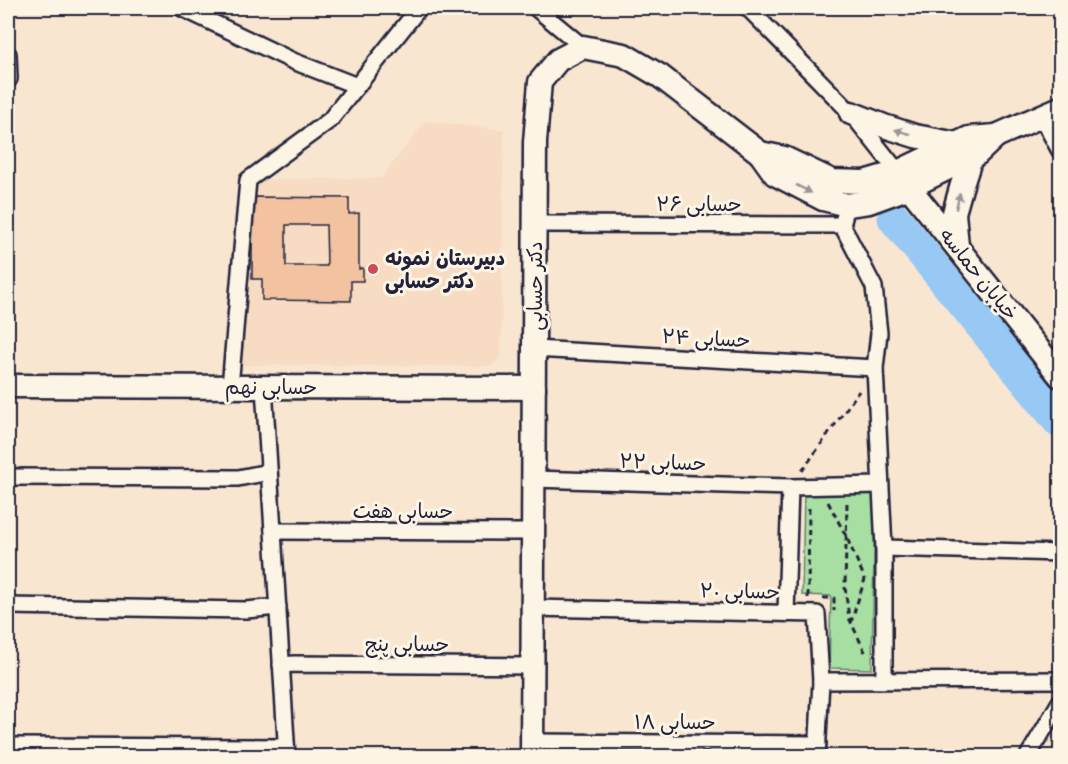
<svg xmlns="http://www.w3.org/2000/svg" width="1068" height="764" viewBox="0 0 1068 764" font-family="Itim,'Playpen Sans Arabic',sans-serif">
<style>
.built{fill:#f7dbc3}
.green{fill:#a7dea2;stroke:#64806e;stroke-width:1.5}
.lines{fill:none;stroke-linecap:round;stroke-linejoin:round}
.river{stroke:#98c8f4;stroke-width:33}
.building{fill:#f2c2a1;stroke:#22223b;stroke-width:1.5;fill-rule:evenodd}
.street-casing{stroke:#22223b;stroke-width:20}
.secondary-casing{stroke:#22223b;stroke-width:27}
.path{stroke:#22223b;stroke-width:3;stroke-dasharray:6 4.5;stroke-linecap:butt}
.street{stroke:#fcf5e5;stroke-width:15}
.secondary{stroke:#fcf5e5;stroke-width:22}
.oneway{fill:#9a9698}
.poi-dot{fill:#d1495b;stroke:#fcf5e5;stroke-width:2}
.labels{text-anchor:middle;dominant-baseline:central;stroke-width:6;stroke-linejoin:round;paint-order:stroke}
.street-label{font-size:20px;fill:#22223b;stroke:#fcf5e5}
.poi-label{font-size:20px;font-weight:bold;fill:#22223b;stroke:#fcf5e5;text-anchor:start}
</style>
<rect width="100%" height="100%" fill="#f9e6d1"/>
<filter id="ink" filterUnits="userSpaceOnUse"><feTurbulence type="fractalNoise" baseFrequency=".0167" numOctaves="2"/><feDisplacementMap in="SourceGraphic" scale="12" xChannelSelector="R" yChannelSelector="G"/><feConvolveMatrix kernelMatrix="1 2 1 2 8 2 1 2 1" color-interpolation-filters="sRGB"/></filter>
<g filter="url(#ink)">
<path class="built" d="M426,121L504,130L501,358L491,366L241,365L248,180L381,178Z"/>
<path class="green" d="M804,490L875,492L872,669L829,668L831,596L802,595Z"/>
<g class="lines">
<path class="river" d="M894,218L1060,422"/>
</g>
<path class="building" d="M252,197L349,198V214L359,213V269L363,268V281H351V301L262,300V279H252ZM286,225H326L327,266H286Z"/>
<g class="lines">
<defs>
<g id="street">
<path d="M182,8L293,61L357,86"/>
<path d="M536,8L583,47"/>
<path d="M748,8L851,113L898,172"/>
<path d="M8,54L9,79H8"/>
<path d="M1041,116L1060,151"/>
<path d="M535,224L842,225L844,218"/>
<path d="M842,225L874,287L879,333L875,368L884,548V680"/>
<path d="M534,349L875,368"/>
<path d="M230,387L248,180L330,120L419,8"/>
<path d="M264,387L287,756"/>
<path d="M8,477L238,478L269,472"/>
<path d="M534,479L790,487L880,485"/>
<path d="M273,531L533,532"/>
<path d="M884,548L1060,553"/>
<path d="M8,606L246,610L278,607"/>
<path d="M533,608L817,614L821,681L817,756"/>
<path d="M786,613L790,487"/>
<path d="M281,665L294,664L533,666"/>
<path d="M821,681L1060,680"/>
<path d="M532,742L818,744"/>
<path d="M8,746L286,747"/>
<path d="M1028,756L1060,702"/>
</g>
<g id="secondary">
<path d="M851,113L884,126L915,136L957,144"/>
<path d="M760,153L784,158L832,181L864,182L898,172L969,138L996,136L1060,108"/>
<path d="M900,176L1060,376"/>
<path d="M957,246L954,213L961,188L971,157"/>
<path d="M8,386L534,388"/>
<path d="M532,756L535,142L540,82L558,60L583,47L624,55L660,76L760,153L775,174L823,199L847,205L869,202L910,187L977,154L996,136"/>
</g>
</defs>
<use href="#street" class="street-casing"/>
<use href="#secondary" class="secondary-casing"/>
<g class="path">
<path d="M802,471L859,391"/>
<path d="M828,502L846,536L865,579L851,622"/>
<path d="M847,503L845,587L849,618L866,654"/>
<path d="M808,598L809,504"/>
<path d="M823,598H834V611"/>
</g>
<use href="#street" class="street"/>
<use href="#secondary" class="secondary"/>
</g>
<defs><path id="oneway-solid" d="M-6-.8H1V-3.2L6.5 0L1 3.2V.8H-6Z" transform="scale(1.5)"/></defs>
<g class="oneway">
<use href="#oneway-solid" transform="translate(903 132) rotate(-163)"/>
<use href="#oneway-solid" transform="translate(804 189) rotate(27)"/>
<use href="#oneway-solid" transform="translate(958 201) rotate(-76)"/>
</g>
</g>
<circle class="poi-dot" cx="373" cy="269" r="6"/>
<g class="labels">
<g class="street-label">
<text x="699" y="204">حسابی ۲۶</text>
<text transform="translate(979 274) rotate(51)">خیابان حماسه</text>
<text transform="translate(535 286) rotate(-90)">دکتر حسابی</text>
<text transform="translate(706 338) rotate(3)">حسابی ۲۴</text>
<text x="271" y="387">حسابی نهم</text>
<text transform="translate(663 462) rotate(2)">حسابی ۲۲</text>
<text x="403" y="511">حسابی هفت</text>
<text transform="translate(740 591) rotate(1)">حسابی ۲۰</text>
<text x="407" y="644">حسابی پنج</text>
<text x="675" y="722">حسابی ۱۸</text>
</g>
<g class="poi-label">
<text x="385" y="258">دبیرستان نمونه<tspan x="385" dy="23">دکتر حسابی</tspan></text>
</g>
</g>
<rect width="1068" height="764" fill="none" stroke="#fcf5e5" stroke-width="30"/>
<rect x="15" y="15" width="1038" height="734" fill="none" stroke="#22223b" stroke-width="2" filter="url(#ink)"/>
</svg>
